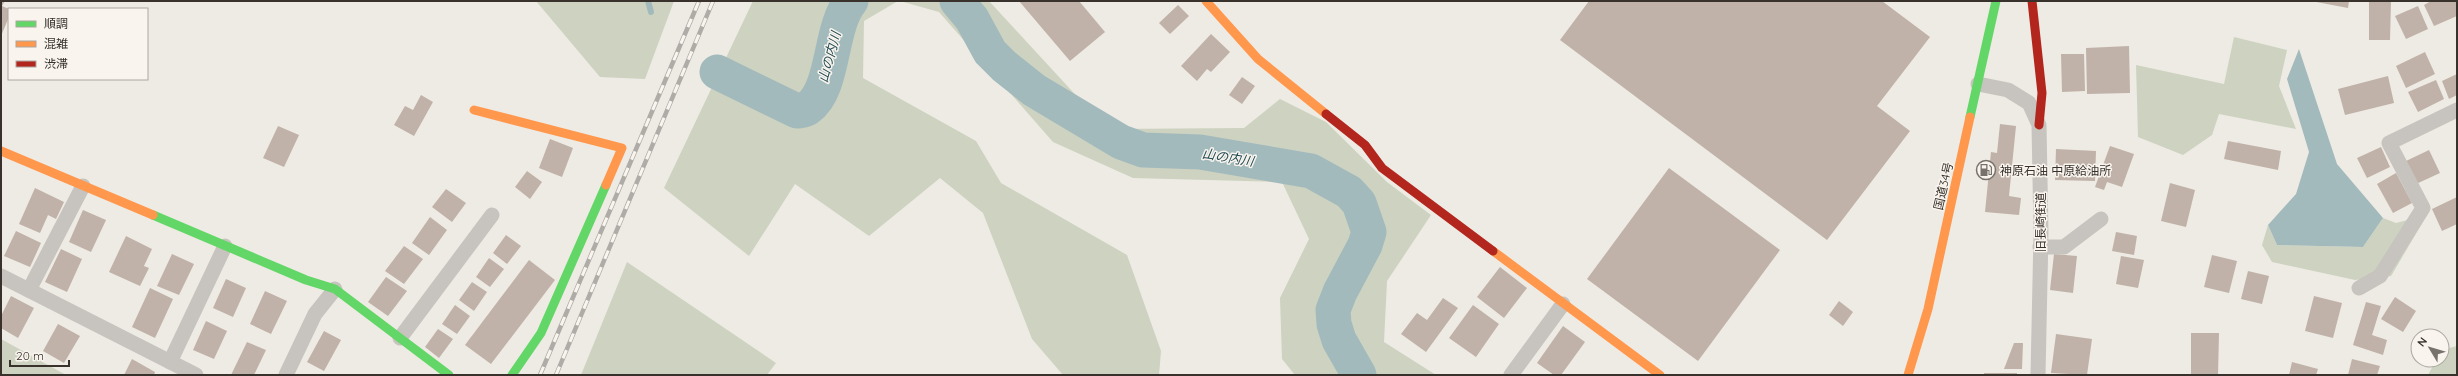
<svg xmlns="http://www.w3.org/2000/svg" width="2458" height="376" viewBox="0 0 2458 376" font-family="Quicksand,'Noto Sans JP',sans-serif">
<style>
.green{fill:#cdd3c0}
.water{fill:#a3babd}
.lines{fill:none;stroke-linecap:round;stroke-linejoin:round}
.stream{stroke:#a3babd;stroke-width:6}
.river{stroke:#a3babd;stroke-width:35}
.building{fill:#c0b2a8}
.street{stroke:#c7c3be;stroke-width:15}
.fast{stroke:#63d668;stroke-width:9}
.slow{stroke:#ff974d;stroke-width:9}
.jam{stroke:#b3261e;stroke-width:9}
.rail-casing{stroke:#afaca8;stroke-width:4.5}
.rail{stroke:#f9f5ee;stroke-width:3;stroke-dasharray:9;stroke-linecap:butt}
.labels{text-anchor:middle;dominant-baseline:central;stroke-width:3;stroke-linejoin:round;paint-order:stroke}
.poi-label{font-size:12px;fill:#38312c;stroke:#f9f5ee;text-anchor:start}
.street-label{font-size:12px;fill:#38312c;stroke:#f9f5ee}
.water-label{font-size:13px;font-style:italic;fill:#254d56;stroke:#f9f5ee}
</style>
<rect width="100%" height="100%" fill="#eeebe4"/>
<g class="green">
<path d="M536,1H674L645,79L600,77Z"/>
<path d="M753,1H898L864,21L863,78L976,141L1001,183L1127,255L1161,351L1159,375H1063L1032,339L983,213L940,178L869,236L795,184L749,256L664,188Z"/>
<path d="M900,1H989L1107,129L1244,128L1280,99L1326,122L1387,182L1431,215L1387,281L1384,342L1436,375H1295L1282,359L1280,298L1309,239L1282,182L1133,178L1053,142L939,12Z"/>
<path d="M2234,37L2287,50L2279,86L2296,129L2219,114L2212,135L2183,155L2138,137L2136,65L2224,84Z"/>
<path d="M2427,215L2391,276L2355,280L2272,262L2262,245L2268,225L2277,245L2363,247L2383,218L2396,223Z"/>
<path d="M627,262L776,363L767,375H581Z"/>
<path d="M1,339L66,375H1Z"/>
<path d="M2457,346V375H2428L2436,360H2442V350Z"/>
</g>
<path class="water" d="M2299,49L2337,164L2383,218L2363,247L2277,245L2268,225L2296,194L2309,152L2287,79Z"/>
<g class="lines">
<path class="stream" d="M648,1L651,12"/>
<g class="river">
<path d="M957,1L972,19L990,52L1004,66L1034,90L1121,142L1143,150L1200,152L1311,171L1349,192L1359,203L1369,232L1365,245L1340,292L1333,310L1334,324L1339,340L1359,375"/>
<path d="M717,72L797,111C800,111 806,110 808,108C835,89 829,27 851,1"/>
</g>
</g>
<g class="building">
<path d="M1,1H5L2,6L9,9V17L1,36Z"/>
<path d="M1019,1H1079L1105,32L1070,61Z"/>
<path d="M1589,1H1882L1930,37L1877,106L1910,131L1827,240L1560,40Z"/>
<path d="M2311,1H2349L2348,8Z"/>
<path d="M2369,1H2391L2390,40H2369Z"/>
<path d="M2431,1H2457V16L2434,26L2424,5Z"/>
<path d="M1178,5L1189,16L1170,34L1159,23Z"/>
<path d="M2418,6L2428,29L2406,39L2395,16Z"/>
<path d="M1211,34L1230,52L1211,72L1207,69L1197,81L1181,66Z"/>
<path d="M2129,46L2130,93L2087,94L2086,48Z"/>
<path d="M2425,52L2435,74L2406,88L2396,66Z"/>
<path d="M2061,54H2084L2085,91L2062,92Z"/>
<path d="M2457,74V95L2449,99L2442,81Z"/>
<path d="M2388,76L2394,103L2345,115L2338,89Z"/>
<path d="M1242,77L1255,86L1242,104L1229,95Z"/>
<path d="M2436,80L2444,99L2418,112L2408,92Z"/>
<path d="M421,95L433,102L414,136L394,125L405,106L413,110Z"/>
<path d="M2000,124L2016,126L2009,196L2021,198L2019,215L1985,212L1991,152L1997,153Z"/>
<path d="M278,126L299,135L284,167L263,158Z"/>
<path d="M550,139L573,148L562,177L539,168Z"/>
<path d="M2228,141L2281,151L2278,170L2224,159Z"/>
<path d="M2110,146L2134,154L2122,187L2107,182L2104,190L2095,187Z"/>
<path d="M2381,147L2390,167L2367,178L2357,158Z"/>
<path d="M2056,149L2096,151L2095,181L2055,180Z"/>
<path d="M2429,150L2440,173L2416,184L2406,161Z"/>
<path d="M1669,168L1780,250L1698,361L1587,279Z"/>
<path d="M527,171L542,182L530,199L515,187Z"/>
<path d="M2396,173L2412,203L2393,213L2377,184Z"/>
<path d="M2170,183L2195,190L2186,227L2161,221Z"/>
<path d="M35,188L64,202L56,219L48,215L40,233L19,224Z"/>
<path d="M446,189L466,203L452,222L432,207Z"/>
<path d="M2457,197V224L2442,231L2432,209Z"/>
<path d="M83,210L106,220L91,252L69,242Z"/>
<path d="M430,217L447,230L429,255L412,243Z"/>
<path d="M16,231L41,243L30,267L4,256Z"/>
<path d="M2116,232L2137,236L2134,255L2112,251Z"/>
<path d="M506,235L521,246L507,264L493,253Z"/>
<path d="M126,236L152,249L144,266L149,268L140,286L109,272Z"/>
<path d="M404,246L423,259L404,284L385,271Z"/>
<path d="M61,249L82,259L67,292L45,282Z"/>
<path d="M172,254L194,264L179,295L157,286Z"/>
<path d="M2054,254L2077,256L2073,293L2050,290Z"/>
<path d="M2212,255L2237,261L2229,293L2204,287Z"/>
<path d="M2121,256L2144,260L2138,288L2116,284Z"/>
<path d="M489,258L504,269L490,287L476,277Z"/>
<path d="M529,260L555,280L491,364L465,345Z"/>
<path d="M1500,267L1527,288L1504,318L1477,297Z"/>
<path d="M2248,271L2269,276L2262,304L2241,299Z"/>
<path d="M386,277L407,291L388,316L368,302Z"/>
<path d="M226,279L246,288L233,317L213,308Z"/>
<path d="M472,282L487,292L474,311L459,300Z"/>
<path d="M150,288L173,299L155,338L132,327Z"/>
<path d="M265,291L287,301L271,334L250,324Z"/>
<path d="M11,296L34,308L18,338L1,328V316Z"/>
<path d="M2314,296L2342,303L2333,338L2305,331Z"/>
<path d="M2395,297L2416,311L2403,332L2381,319Z"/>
<path d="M1443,298L1458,308L1426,352L1401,334L1417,313L1427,320Z"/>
<path d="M1839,301L1853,312L1843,326L1829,315Z"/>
<path d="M2366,302L2381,306L2372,335L2387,340L2383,355L2353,345Z"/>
<path d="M455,305L470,316L457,334L442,324Z"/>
<path d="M1473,305L1499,324L1476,357L1449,338Z"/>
<path d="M206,321L227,331L214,359L193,350Z"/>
<path d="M58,324L80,336L64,363L43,351Z"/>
<path d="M1563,326L1585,342L1561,375H1554L1537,363Z"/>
<path d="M438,329L453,339L439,358L425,347Z"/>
<path d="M324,331L341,340L324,371L307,362Z"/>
<path d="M2191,333H2219L2218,375H2191Z"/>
<path d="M2056,334L2092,339L2087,375L2051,373Z"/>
<path d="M247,342L266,350L254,375H231Z"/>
<path d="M2014,343H2023L2022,369H2004Z"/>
<path d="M132,359L155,372L154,375H124Z"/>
<path d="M2352,359L2380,366L2377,375H2348Z"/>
<path d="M2292,362L2318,369L2316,375H2289Z"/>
<rect x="1984" y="373" width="33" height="2"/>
</g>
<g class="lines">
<g class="street">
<path d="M1978,84L2008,90L2029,103L2039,125L2041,233L2038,375"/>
<path d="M2040,247H2064L2101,219"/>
<path d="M1,276L196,375"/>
<path d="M2359,288L2380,276L2423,208L2389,143L2457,110"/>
<path d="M29,290L83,186"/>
<path d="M400,338L492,215"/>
<path d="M170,362L225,246"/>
<path d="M286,375L315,314L335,289"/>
<path d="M1511,375L1563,304"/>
</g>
<g class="fast">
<path d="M1970,117L1996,1"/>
<path d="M153,215L306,280L335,289L449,375"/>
<path d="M512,375L541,333L606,185"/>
</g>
<g class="slow">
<path d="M1206,1L1258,59L1326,114"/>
<path d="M474,110L622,148L606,185"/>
<path d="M1,151L153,215"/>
<path d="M1493,251L1660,375"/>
<path d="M1908,375L1928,309L1970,117"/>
</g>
<g class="jam">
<path d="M2032,1L2042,93L2039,125"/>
<path d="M1326,114L1365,145L1382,168L1493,251"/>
</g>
<defs>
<g id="rail">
<path d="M540,375L699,1"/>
<path d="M556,375L713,1"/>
</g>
</defs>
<use href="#rail" class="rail-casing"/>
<use href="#rail" class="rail"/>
</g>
<defs>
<symbol id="fuel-ring" viewBox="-11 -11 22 22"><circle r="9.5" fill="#f9f5ee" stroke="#78726c" stroke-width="1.5"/><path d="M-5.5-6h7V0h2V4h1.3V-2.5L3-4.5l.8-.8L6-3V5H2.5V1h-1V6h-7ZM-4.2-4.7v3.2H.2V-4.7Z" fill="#78726c"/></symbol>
</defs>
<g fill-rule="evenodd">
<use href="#fuel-ring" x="1975" y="159" width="22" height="22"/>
</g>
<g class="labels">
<g class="poi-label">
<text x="2000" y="170">神原石油 中原給油所</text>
</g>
<g class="street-label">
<text transform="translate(1943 186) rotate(-77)">国道34号</text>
<text transform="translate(2040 222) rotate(-90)">旧長崎街道</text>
</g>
<g class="water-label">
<text transform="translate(829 57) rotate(-75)">山の内川</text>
<text transform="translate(1228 157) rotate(9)">山の内川</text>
</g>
</g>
<rect width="2458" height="376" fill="none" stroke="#38312c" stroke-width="4"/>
<rect x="8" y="8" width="140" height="72" fill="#f9f5ee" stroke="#aca7a0"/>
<rect x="16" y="21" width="20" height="6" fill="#63d668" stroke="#aca7a0"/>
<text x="44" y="28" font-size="12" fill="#38312c">順調</text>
<rect x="16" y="41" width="20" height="6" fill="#ff974d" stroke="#aca7a0"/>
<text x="44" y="48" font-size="12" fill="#38312c">混雑</text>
<rect x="16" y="61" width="20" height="6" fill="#b3261e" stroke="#aca7a0"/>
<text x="44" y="68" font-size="12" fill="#38312c">渋滞</text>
<g transform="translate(2430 348) rotate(308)"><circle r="19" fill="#f9f5ee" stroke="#aca7a0"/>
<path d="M0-3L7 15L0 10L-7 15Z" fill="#78726c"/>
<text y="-6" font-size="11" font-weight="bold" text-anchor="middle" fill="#38312c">N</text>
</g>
<path d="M10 360v6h59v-6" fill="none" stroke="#38312c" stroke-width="2"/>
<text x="16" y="360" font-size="12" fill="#38312c" stroke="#f9f5ee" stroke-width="3" paint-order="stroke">20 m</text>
</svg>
